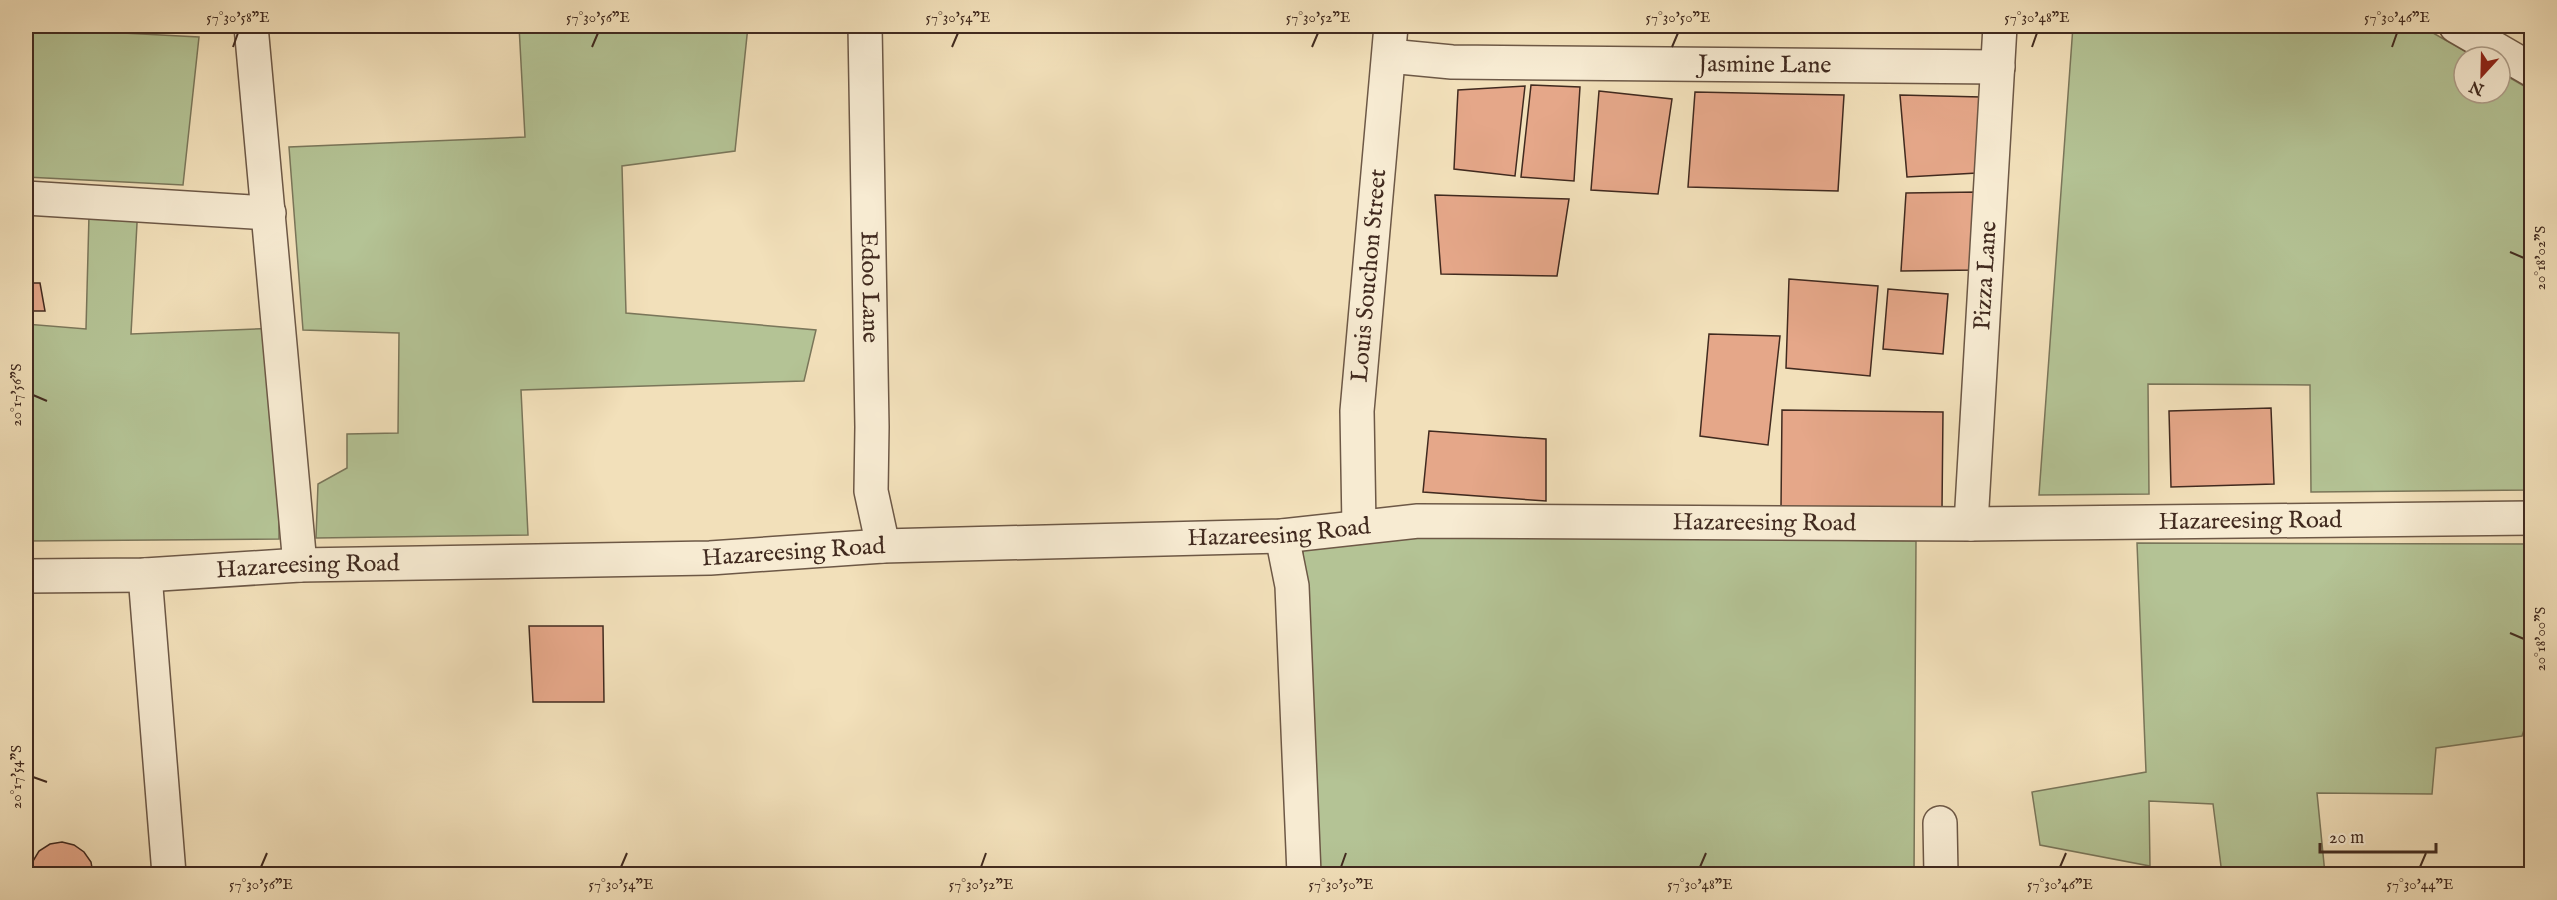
<svg xmlns="http://www.w3.org/2000/svg" width="2557" height="900" viewBox="0 0 2557 900" font-family="'IM FELL English',serif">
<style>
.green{fill:#b4c395;stroke:#7a765a;stroke-width:1.5}
.building{fill:#e5a789;stroke:#412a1f;stroke-width:1.5}
.lines{fill:none;stroke-linecap:round;stroke-linejoin:round}
.minor-casing{stroke:#6d5846;stroke-width:36}
.minor{stroke:#f7ebd2;stroke-width:33}
.ticks{fill:none;stroke:#412a1f;stroke-width:2}
.labels{text-anchor:middle;dominant-baseline:central;stroke-width:4.5;stroke-linejoin:round;paint-order:stroke}
.street-label{font-size:24px;fill:#412a1f;stroke:#f7ebd2}
.neatline{fill:none;stroke:#412a1f;stroke-width:2}
.ticks-label{font-size:15px;text-anchor:middle;fill:#412a1f}
</style>
<rect width="100%" height="100%" fill="#f2e0ba"/>
<filter id="stains"><feTurbulence type="fractalNoise" baseFrequency=".00333" numOctaves="4"/><feColorMatrix values="0 0 0 0 .2 0 0 0 0 .09 0 0 0 0 .02 0 0 0 .5 -.17"/></filter>
<radialGradient id="worn" r=".72"><stop offset=".6" stop-color="#630" stop-opacity="0"/><stop offset="1" stop-color="#630" stop-opacity=".3"/></radialGradient>
<g class="green">
<path d="M519,26H748L735,151L622,166L626,313L816,330L804,381L521,390L528,535L316,538L318,484L347,468V434L398,433L399,333L303,330L289,147L525,137Z"/>
<path d="M2073,26H2421L2475,57H2464V93H2500V72L2531,90V490L2311,492L2310,385L2148,384L2149,494L2039,495Z"/>
<path d="M26,28L199,37L183,185L26,177Z"/>
<path d="M138,205L131,334L279,328V539L26,541V324L86,329L89,215Z"/>
<path d="M1302,534L1916,541L1914,874H1319Z"/>
<path d="M2137,543L2531,544L2532,706L2522,736L2436,748L2432,794L2317,793L2325,874H2222L2213,804L2149,801L2150,866L2040,845L2032,792L2146,772Z"/>
</g>
<g class="building">
<path d="M1531,85L1580,87L1574,181L1521,177Z"/>
<path d="M1525,86L1515,176L1454,169L1458,90Z"/>
<path d="M1599,91L1672,99L1658,194L1591,190Z"/>
<path d="M1695,92L1844,95L1838,191L1688,187Z"/>
<path d="M1900,95L1981,97L1977,173L1907,177Z"/>
<path d="M1979,192L1977,270L1901,271L1906,193Z"/>
<path d="M1435,195L1569,199L1557,276L1441,274Z"/>
<path d="M1789,279L1878,286L1870,376L1786,368Z"/>
<path d="M26,283H40L45,311H26Z"/>
<path d="M1888,289L1948,294L1943,354L1883,349Z"/>
<path d="M1709,334L1780,336L1768,445L1700,436Z"/>
<path d="M2271,408L2274,484L2171,487L2169,411Z"/>
<path d="M1782,410L1943,412L1942,509L1781,507Z"/>
<path d="M1429,431L1546,439V501L1423,492Z"/>
<path d="M529,626H603L604,702H533Z"/>
<path d="M62,842L74,845L84,852L91,862L93,874H30L33,861L39,851L50,844Z"/>
</g>
<g class="lines">
<defs>
<g id="minor">
<path d="M251,26L300,565"/>
<path id="s1" d="M865,26L872,427L871,491L883,546"/>
<path d="M2456,26L2532,70"/>
<path id="s2" d="M1389,56L1452,62L1998,67"/>
<path d="M26,198L269,213"/>
<path id="s3" d="M1971,524L2000,26"/>
<path id="s4" d="M1359,527L1357,411L1391,26"/>
<path d="M1282,536L1292,586L1304,874"/>
<path d="M145,575L169,874"/>
<path id="s5" d="M26,576L145,575L300,565L710,558L883,546L1282,536L1418,521L1971,524L2532,518"/>
<path d="M1940,823L1941,874"/>
</g>
</defs>
<use href="#minor" class="minor-casing"/>
<use href="#minor" class="minor"/>
</g>
<path class="ticks" d="M233,47L238,33M592,47L598,33M952,47L958,33M1312,47L1318,33M1672,47L1678,33M2032,47L2037,33M2392,47L2397,33M2510,252L2524,258M33,395L47,401M2510,633L2524,639M33,777L47,782M261,867L267,853M621,867L627,853M981,867L986,853M1341,867L1346,853M1700,867L1706,853M2060,867L2066,853M2420,867L2426,853"/>
<g class="labels">
<g class="street-label">
<text stroke="none"><textPath href="#s2" startOffset="376">Jasmine Lane</textPath></text>
<text stroke="none"><textPath href="#s3" startOffset="249">Pizza Lane</textPath></text>
<text stroke="none"><textPath href="#s4" startOffset="252">Louis Souchon Street</textPath></text>
<text stroke="none"><textPath href="#s1" startOffset="261">Edoo Lane</textPath></text>
<text stroke="none"><textPath href="#s5" startOffset="2226">Hazareesing Road</textPath></text>
<text stroke="none"><textPath href="#s5" startOffset="1740">Hazareesing Road</textPath></text>
<text stroke="none"><textPath href="#s5" startOffset="1254">Hazareesing Road</textPath></text>
<text stroke="none"><textPath href="#s5" startOffset="768">Hazareesing Road</textPath></text>
<text stroke="none"><textPath href="#s5" startOffset="282">Hazareesing Road</textPath></text>
</g>
</g>
<rect width="2557" height="900" fill="none" stroke="#f2e0ba" stroke-width="66"/>
<g transform="translate(2482 75) rotate(202)"><circle r="28" fill="#f7ebd2" stroke="#ae9e8a" stroke-width="1.5"/>
<path d="M0-4.5L10 22L0 15L-10 22Z" fill="#8f2418"/>
<text y="-9" font-size="16" font-weight="bold" text-anchor="middle" fill="#412a1f">N</text>
</g>
<path d="M2320 843v9h116v-9" fill="none" stroke="#412a1f" stroke-width="3"/>
<text x="2329" y="843" font-size="18" fill="#412a1f" stroke="#f7ebd2" stroke-width="4.5" paint-order="stroke">20 m</text>
<rect x="33" y="33" width="2491" height="834" class="neatline"/>
<g class="ticks-label">
<text x="238" y="22">57°30'58"E</text>
<text x="598" y="22">57°30'56"E</text>
<text x="958" y="22">57°30'54"E</text>
<text x="1318" y="22">57°30'52"E</text>
<text x="1678" y="22">57°30'50"E</text>
<text x="2037" y="22">57°30'48"E</text>
<text x="2397" y="22">57°30'46"E</text>
<text transform="translate(2540 258) rotate(-90)" y="5">20°18'02"S</text>
<text transform="translate(16 395) rotate(-90)" y="5">20°17'56"S</text>
<text transform="translate(2540 639) rotate(-90)" y="5">20°18'00"S</text>
<text transform="translate(16 777) rotate(-90)" y="5">20°17'54"S</text>
<text x="261" y="889">57°30'56"E</text>
<text x="621" y="889">57°30'54"E</text>
<text x="981" y="889">57°30'52"E</text>
<text x="1341" y="889">57°30'50"E</text>
<text x="1700" y="889">57°30'48"E</text>
<text x="2060" y="889">57°30'46"E</text>
<text x="2420" y="889">57°30'44"E</text>
</g>
<rect width="100%" height="100%" filter="url(#stains)"/>
<rect width="100%" height="100%" fill="url(#worn)"/>
</svg>
